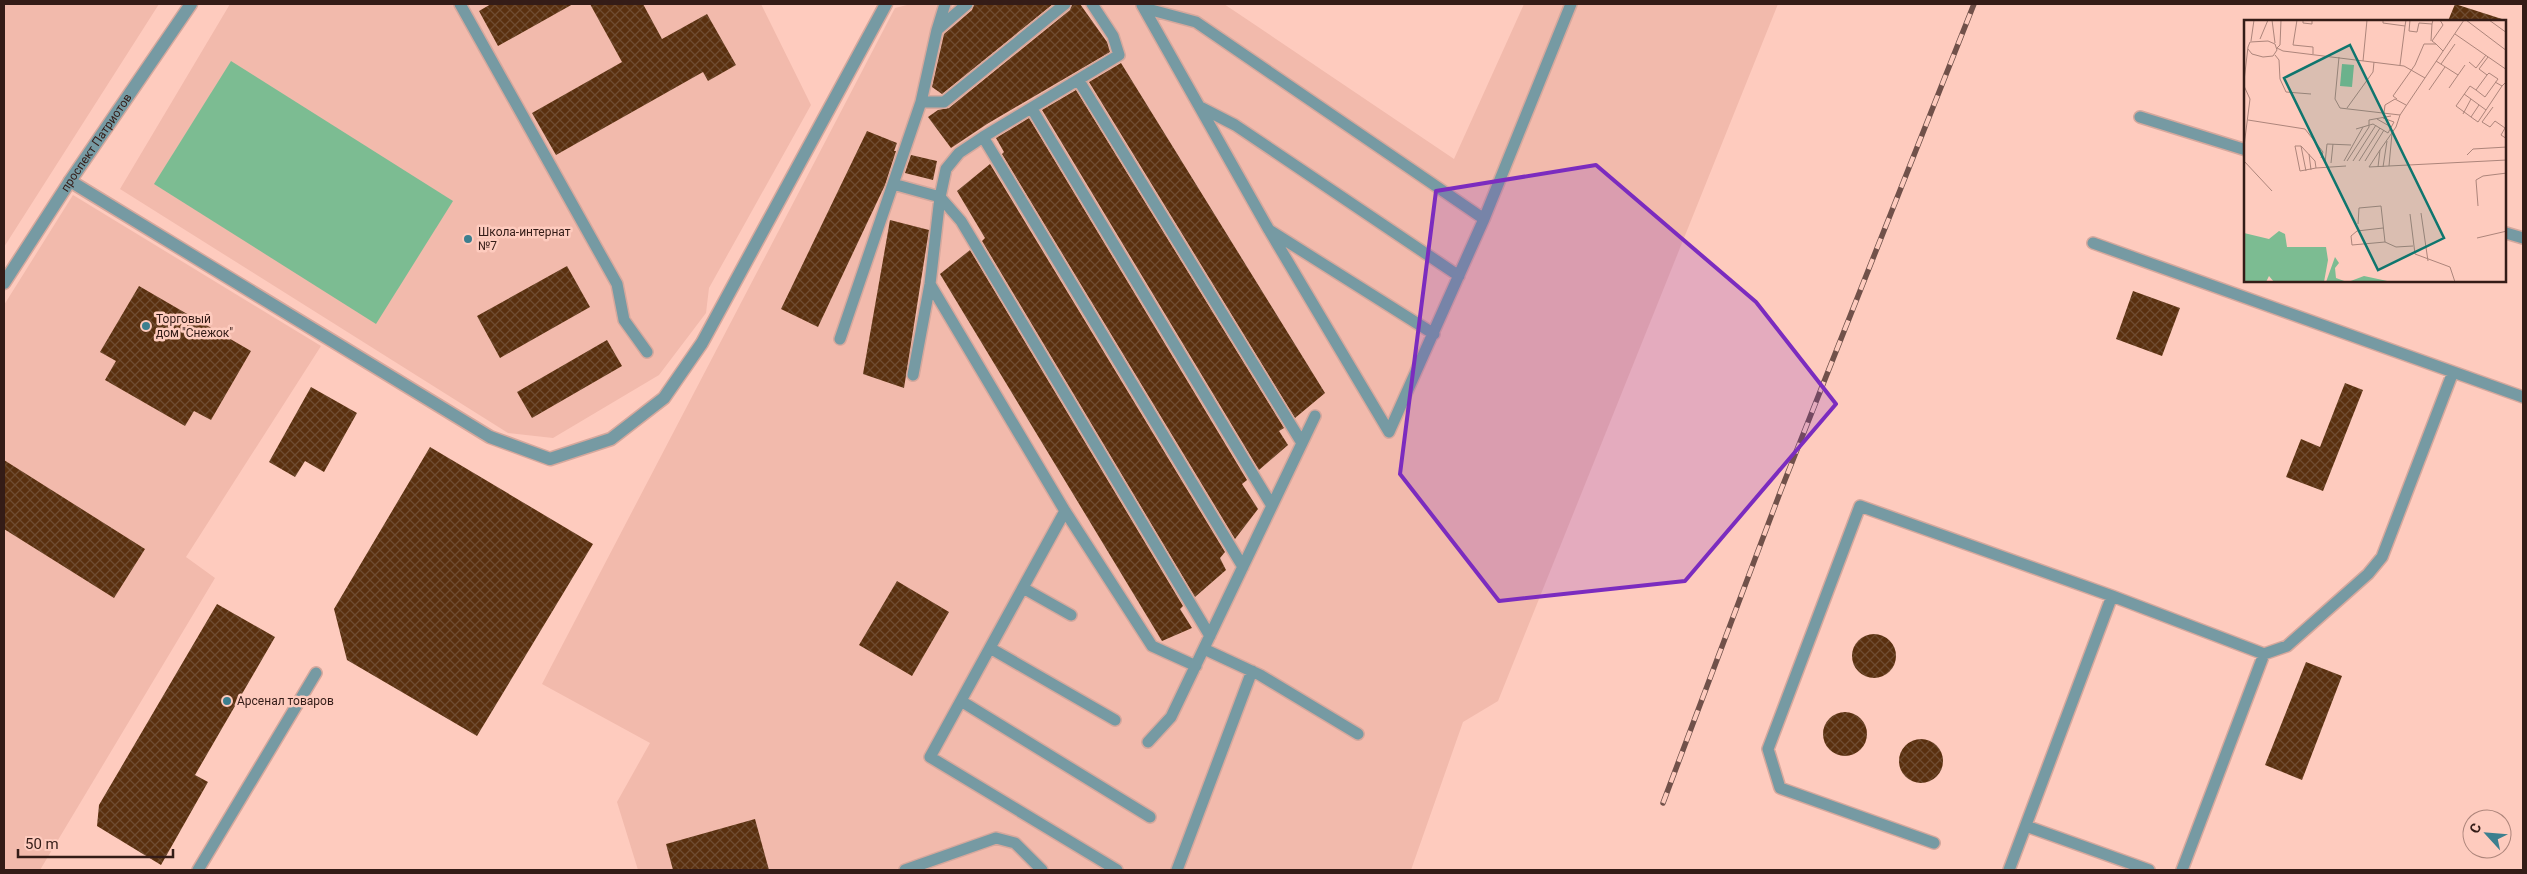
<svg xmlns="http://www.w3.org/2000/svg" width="2527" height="874" font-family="Roboto,sans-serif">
	<defs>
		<pattern id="building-cross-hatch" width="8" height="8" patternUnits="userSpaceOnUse" patternTransform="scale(1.25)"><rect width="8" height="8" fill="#5a300f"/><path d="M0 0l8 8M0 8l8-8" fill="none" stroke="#6f4c31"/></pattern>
	</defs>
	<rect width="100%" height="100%" fill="#fecbbe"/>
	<!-- built -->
	<path fill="#f2baac" d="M4,4H159L4,247Z
		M230,4H761L811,105L709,288L706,313L659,375L553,438L508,433L120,189Z
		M911,4H1224L1454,159L1524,4H1778L1498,701L1463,722L1411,870H638L617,802L650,743L542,684L895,8Z
		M73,195L321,346L186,557L215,578L40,870H4V305Z"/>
	<!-- grass -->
	<path fill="#7cbc92" d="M231,61L453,201L376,324L154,184Z"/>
	<!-- building -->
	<path fill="url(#building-cross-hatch)" d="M491,4H573L498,46L479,11Z
		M590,4H643L662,39L707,14L736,65L708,81L703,72L556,155L532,113L622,62Z
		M974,4H1053L942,94L932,87L944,34L972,10Z
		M1072,4H1080L1107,42L1110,52L987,124L951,148L928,117L938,110L949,108L1070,10Z
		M2455,4L2502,19L2501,21H2448Z
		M1121,63L1325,393L1295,418L1089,82Z
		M1076,90L1284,428L1279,431L1288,445L1259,470L1042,110Z
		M1029,118L1247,480L1242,484L1258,509L1235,539L1002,154L1004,152L996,138Z
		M867,131L897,143L894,151H896L885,185L818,327L781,309Z
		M911,155L937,161L933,180L905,173Z
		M990,164L1225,552L1220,558L1226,570L1195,597L982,241L985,238L957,191Z
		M890,220L929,230L904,388L863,374Z
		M970,250L1183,606L1180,609L1192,628L1162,641L940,274Z
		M567,266L590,307L500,358L477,316Z
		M139,286L251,351L211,420L194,411L185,426L105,380L116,361L100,352Z
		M2133,291L2180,308L2162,356L2116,339Z
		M607,340L622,366L532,418L517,392Z
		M2345,383L2363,390L2323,491L2286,477L2301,439L2320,447Z
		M311,387L357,413L324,472L305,461L295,477L269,462Z
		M430,447L593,544L477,736L347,660L334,609Z
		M4,460L145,549L114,598L4,529Z
		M897,581L949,612L912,676L859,645Z
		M217,604L275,637L195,775L208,782L161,865L97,826L99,805Z
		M1852 656a22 22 0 1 1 44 0a22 22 0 1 1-44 0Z
		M2306,662L2342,676L2302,780L2265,765Z
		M1823 734a22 22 0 1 1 44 0a22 22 0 1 1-44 0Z
		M1899 761a22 22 0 1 1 44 0a22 22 0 1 1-44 0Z
		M755,819L769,870H673L666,844Z"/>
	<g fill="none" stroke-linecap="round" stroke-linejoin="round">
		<defs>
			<path id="lane" d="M460,4L617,284L624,320L647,352
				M945,4L937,30L921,102L893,184L940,197L961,221L1210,636
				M1142,5L1269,230
				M1144,8L1196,22L1484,219
				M938,29L967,4
				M1079,81L1302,443
				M921,102H944L1065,4
				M1200,107L1235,125L1459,276
				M1032,109L1272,506
				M2140,117L2246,150
				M983,137L1243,567
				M2506,233L2523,238
				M2093,243L2523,397
				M930,284L1065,511L1152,646L1196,666
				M840,339L893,184
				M913,375L930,284L940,197L946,169L959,153L983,137L1119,55L1113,36L1092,4
				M1389,432L1484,219L1571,4
				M1389,432L1269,230L1434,334
				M1065,511L930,757L1117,870
				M1023,588L1071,615
				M990,648L1115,720
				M1204,649L1260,675L1358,734
				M961,701L1150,817
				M1148,742L1171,717L1315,416
				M2026,826L2149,870
				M1934,843L1780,788L1768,749L1860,506L2112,596L2264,654L2287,646L2368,574L2382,557L2453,372
				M198,870L316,673
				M905,870L996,838L1015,843L1042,870
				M1177,870L1252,671
				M2009,870L2112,596
				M2182,870L2264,654"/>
			<g id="street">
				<path d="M70,181L490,437L550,459L611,439L664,398L702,343L886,4"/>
				<path id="s1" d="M4,283L70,181L191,4"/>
			</g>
		</defs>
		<!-- lane casing -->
		<use href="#lane" stroke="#d6a89d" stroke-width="14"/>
		<!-- street casing -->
		<use href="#street" stroke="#d6a89d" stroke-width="15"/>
		<!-- lane -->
		<use href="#lane" stroke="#769aa3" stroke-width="11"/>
		<!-- street -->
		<use href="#street" stroke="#769aa3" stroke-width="12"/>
		<defs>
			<path id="rail" d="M1663,803L1781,490L1974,4"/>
		</defs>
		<!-- rail casing -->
		<use href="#rail" stroke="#71514a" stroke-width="5.5"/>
		<!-- rail -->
		<use href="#rail" stroke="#fecbbe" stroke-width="4" stroke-dasharray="11" stroke-linecap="butt"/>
	</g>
	<!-- marked area -->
	<path fill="#7b2cbf" fill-opacity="0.2" stroke="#7b2cbf" stroke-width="4" stroke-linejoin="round" d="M1596,165L1756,302L1836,404L1685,581L1499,601L1400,474L1436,191Z"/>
	<!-- markers -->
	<g fill="#3c7f8f" stroke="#fecbbe" stroke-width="2">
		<circle cx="468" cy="239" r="5"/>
		<circle cx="146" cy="326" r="5"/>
		<circle cx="227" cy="701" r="5"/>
	</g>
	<g text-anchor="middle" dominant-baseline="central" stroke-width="5" stroke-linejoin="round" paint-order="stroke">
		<!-- street labels -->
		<g font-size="12" fill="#341c17" stroke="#fecbbe">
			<text stroke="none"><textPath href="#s1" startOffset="168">проспект Патриотов</textPath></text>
		</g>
		<!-- poi labels -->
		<g font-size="12" fill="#341c17" stroke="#fecbbe" text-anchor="start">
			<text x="478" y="232">Школа-интернат<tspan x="478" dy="14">№7</tspan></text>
			<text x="156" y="319">Торговый<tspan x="156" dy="14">дом "Снежок"</tspan></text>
			<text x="237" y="701">Арсенал товаров</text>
		</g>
	</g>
	<!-- overview -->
	<g transform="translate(2244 20)">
		<rect width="262" height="262" fill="#fecbbe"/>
		<path d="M98,44L110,45L108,67L96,66Z" fill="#7cbc92"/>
		<path d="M35,211L41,214L43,227H82L84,240L80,262H30L25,256L22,262H0V213L25,219ZM91,237L95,243L91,248L92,258L103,262H82ZM120,256L148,262H104Z" fill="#7cbc92"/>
		<path fill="none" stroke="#ad857b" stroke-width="1" d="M28,0L31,23M37,0L36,25L33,28L39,31L160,46L181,58M53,0L49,25L69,27V34M59,0V3L68,4V0M139,0V3L161,6L162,0M166,0L165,11L173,12L175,3L188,4L189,0M222,0L263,31M245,0L263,13M211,14L263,50M16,19L24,0M7,21L10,0M187,21L188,4M192,24L188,21L199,5L196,0M31,35L35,40L36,59L42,72L67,74M95,37L91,79L96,88L156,95M119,41L123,0M192,41L214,55M225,42L232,48L242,35M197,44L211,24M156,45L161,6M0,61L4,27L6,22L24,21L31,24L33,30L29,36L19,37L8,34L4,29M251,62L258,66L263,61M0,66L6,79L0,126M205,68L221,45M185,70L201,47M232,70L241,77L254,59L245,53L243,55M153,79L149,76L171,45L180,24H192L199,31M227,79L242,90L234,102L227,97M235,85L227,97L212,86L226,66L232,70L243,55L235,49L244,37M249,87L238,102L246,107L251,101L261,108L257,115L263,119M103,88L129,52L130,42M242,90L258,66M140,93L141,85L151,79L162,85M219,94L227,79L220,74M133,99L147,107M4,100L61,109L79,132L77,138M112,109L129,104L144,113L150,102L139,98M57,126L62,151M136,130L152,107L156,95L220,0M65,134L67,150M223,135L229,129L263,127M0,141L28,171M100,141L119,107M103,141L125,107V100L147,96M109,141L132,105M115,141L136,108M121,141L140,110M81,143L83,124L107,125M87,143L89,124M145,146L148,113M125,147L263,140M125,147L136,130L134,147M139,147L143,121M72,148L56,151L51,126H57L71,141L72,148L102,146M234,186L232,160L239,156L263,153M177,193L184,241M166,194L171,234L206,247L211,262M114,204L115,188L137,186L141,222L152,227L169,226M139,208L113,211L107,216L108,225L141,222M233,218L263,211"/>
		<path fill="#0f766e" fill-opacity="0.15" stroke="#0f766e" stroke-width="2.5" d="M106,25L200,218L134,250L40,58Z"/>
		<rect width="262" height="262" fill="none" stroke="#341c17" stroke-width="2.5"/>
	</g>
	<!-- border -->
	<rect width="2527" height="874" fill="none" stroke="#341c17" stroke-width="10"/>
	<!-- north arrow -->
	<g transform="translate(2487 834) rotate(296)"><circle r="24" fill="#fecbbe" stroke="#ad857b"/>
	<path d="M0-4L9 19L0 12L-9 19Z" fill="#3c7f8f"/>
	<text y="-8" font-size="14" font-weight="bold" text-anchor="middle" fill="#341c17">С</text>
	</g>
	<!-- scale -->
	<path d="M18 849v8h155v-8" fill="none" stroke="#341c17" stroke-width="2.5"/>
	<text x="25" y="849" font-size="15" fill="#341c17" stroke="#fecbbe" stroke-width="4" paint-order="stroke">50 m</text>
</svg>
